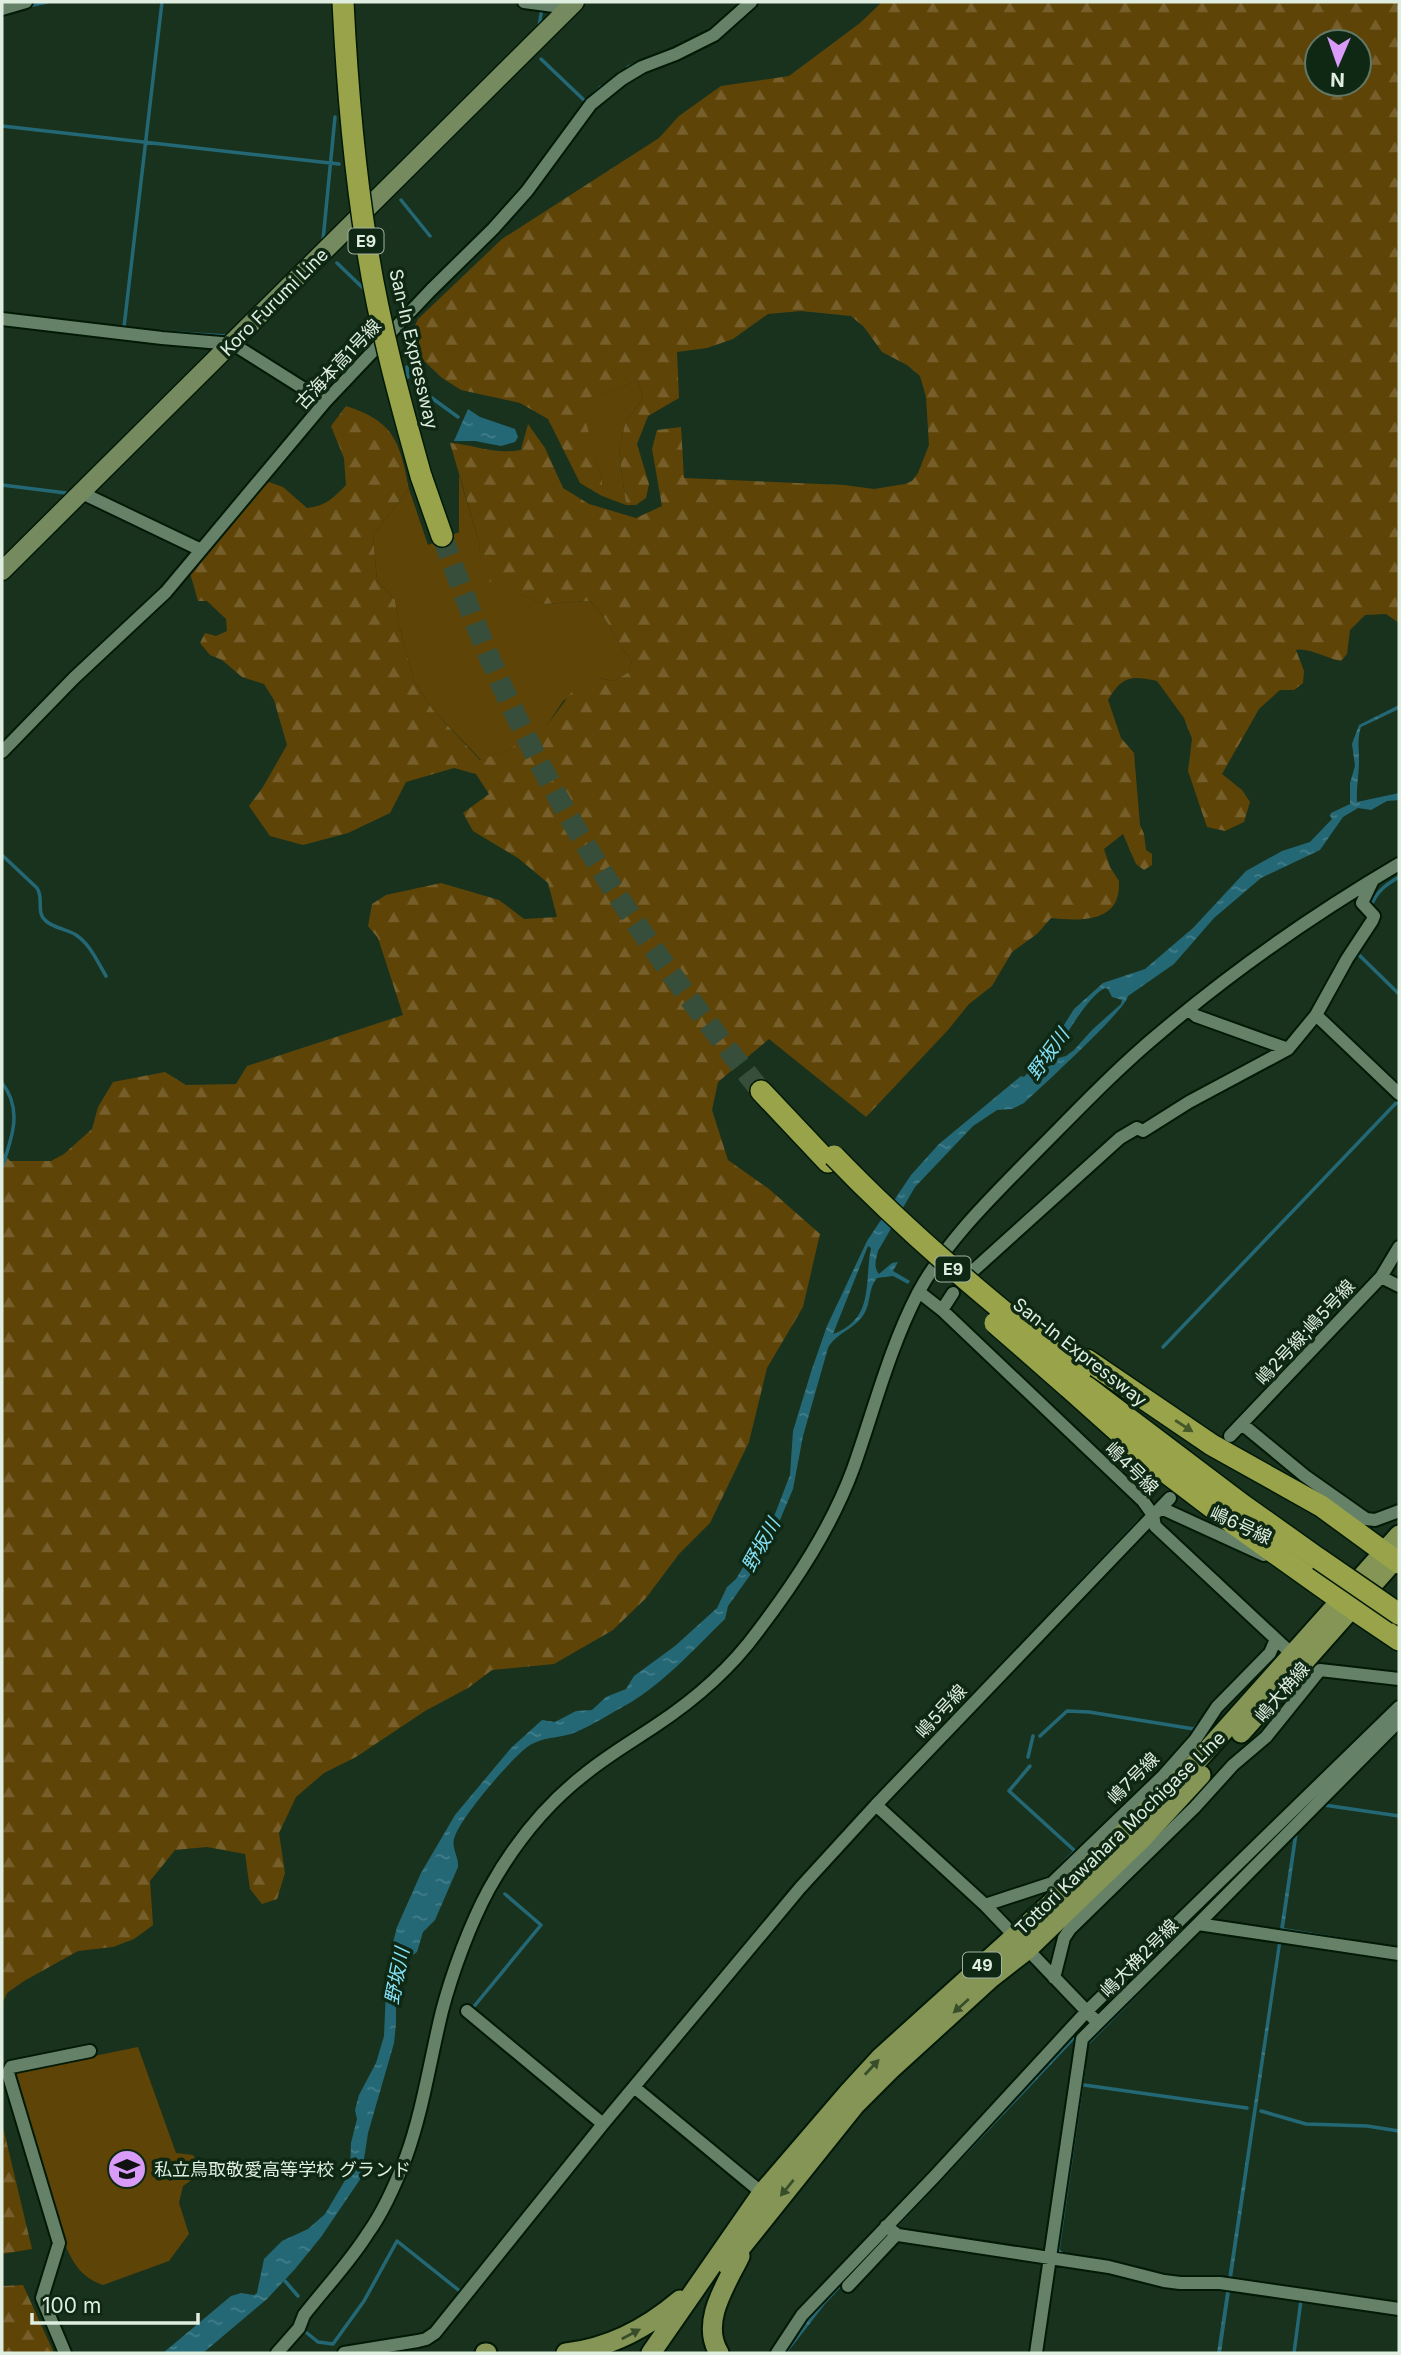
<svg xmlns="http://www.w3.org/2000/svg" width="1401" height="2355" font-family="Inter,'Noto Sans JP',sans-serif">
	<defs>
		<pattern id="forest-firs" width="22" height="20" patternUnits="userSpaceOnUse" patternTransform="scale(1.75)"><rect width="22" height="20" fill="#5f4407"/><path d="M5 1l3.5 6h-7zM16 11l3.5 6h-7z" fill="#765f2b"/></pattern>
		<pattern id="water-ripples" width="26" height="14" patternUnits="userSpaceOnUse" patternTransform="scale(1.75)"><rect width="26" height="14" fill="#246876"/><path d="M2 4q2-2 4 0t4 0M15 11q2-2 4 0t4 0" fill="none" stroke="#437e89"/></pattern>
	</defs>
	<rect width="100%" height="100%" fill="#19321d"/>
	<!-- green -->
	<path fill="#5f4407" d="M638,381L643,398L625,424L619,451L626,505L602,496V480L579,401Z
		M459,475L479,542L483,578L543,604L590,601C609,619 615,641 632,661L629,672L614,681L598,678L563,701L548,724L531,737L508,750L481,760L433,710L414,681L399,625L395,600L377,580L373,535L409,489L428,545L459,532Z
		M138,2047L176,2153L193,2155L203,2172L183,2186L179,2203L189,2234L169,2261L103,2285C83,2278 74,2265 66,2247L16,2072Z"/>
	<!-- forest -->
	<path fill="url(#forest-firs)" fill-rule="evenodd" d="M882,2H1399V623L1386,614L1365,615L1350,630L1347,654L1341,661C1328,659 1308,647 1296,650L1304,671L1303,683L1294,690H1280L1259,709L1222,774L1242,790L1250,802L1244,822L1225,831L1207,827L1188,771L1192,739L1184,718L1157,681C1131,675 1122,676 1108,700L1121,738L1134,753L1140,825L1144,834L1146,850L1152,854V865L1144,870L1136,864L1123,834L1104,849L1110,867L1119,881C1119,886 1119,893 1117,898C1109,924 1071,920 1051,918L1037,934L1012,952L992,986L969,1004L948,1030L866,1117L769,1039L718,1082L712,1110L728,1160L769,1189L820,1234L803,1307L767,1368L749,1442L710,1523L679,1554L646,1598L613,1630L554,1664L492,1670L468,1688L425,1711L356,1757L324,1773L296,1797L279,1833L285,1873L277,1899L262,1904L250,1889L245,1854L207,1847L175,1850L150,1881L153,1925L134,1939L113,1947L78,1951L24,1981L7,1993L2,2004V1151L10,1161H51L64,1154L92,1129L98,1107L113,1082L165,1072L186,1085L236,1084L247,1066L403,1015L378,938L368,926L372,904L386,895L441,883L499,900L524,919L557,917L548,883L518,858L473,831L463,813L489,794L476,774L454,768L406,782L390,813L348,833L303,845L270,836L249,806L263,787L287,745L274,700L264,684L242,677L222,660L210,655L200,643L205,633L216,636L227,631L226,619L207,601H198L190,573L249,504L258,490L269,482L283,487L307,508C326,506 333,498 346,485L344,458L331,426L346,406C394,421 400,442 409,489L373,535L377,580L395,600L399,625L414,681L433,710L480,760L508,750L548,724L582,678H598L614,681L629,672L632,661C615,641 609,619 590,601L543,604L482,578L479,542L450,443C476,445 494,455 521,450L528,424L545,448L563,488L589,504L636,518L662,506L652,449L657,430L681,427L684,478L844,485L874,489L905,484L912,481L918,473L929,445L926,397L920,376L907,365L882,352L864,327L851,316L801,311L768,314L733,339L707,348L677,352L679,398L648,416L637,444L649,484L646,498L636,505H626L619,451L625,424L643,398L638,381L580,401L602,480V496L580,483L548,419L520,403L461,390L442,378L422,359L411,335L418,319L502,239L659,138L679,116L721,86L789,76L860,23ZM1317,42H1359V84H1317Z
		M2,2123L32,2249L2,2254Z
		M23,2285L54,2353H2V2286Z"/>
	<!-- water -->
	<path fill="url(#water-ripples)" fill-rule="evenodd" d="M468,409L480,417L515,429L518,437L515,442L501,446L475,441H454Z
		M1399,705V709L1361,727C1357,739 1359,748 1359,761C1359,775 1356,789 1357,802L1399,793V800L1387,801L1371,810L1358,808L1343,817L1320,850L1261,878L1214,918L1174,964L1128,996C1125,1011 1041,1087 1024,1103L1012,1109L997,1110L973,1126L915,1187L878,1251C876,1260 873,1267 879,1274L892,1263L898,1262L893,1271L910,1281L908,1284L893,1276L877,1278C868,1288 871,1303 864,1314C855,1329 836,1333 828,1348L803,1436L793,1489L766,1553L728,1606L725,1619C695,1648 665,1682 628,1704C613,1712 586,1729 571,1734C557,1738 544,1737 530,1745C513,1756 462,1816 455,1836C450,1847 459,1856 458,1867L435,1920L423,1932L417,1952L406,1960L396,1979V2024L394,2043L368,2133L361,2178L321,2237L295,2269L267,2299L203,2353H163L231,2296L241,2293L254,2295L257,2293L264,2259L282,2241L308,2229L325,2214L350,2172L351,2143L357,2119L355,2110L359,2095L376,2063L384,2036L387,1966L397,1927L421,1873L455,1815L511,1748L542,1720L555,1722L576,1711L592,1710L606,1697L626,1689L634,1676L675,1646L717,1608L727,1587L736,1579L775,1514L790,1475L793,1431L811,1372L827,1326L867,1241L911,1175L939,1144L1021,1076L1024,1077L1049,1049L1074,1009L1103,983L1145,969L1193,928L1246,871L1282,851L1310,842L1332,819L1330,816L1331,813L1350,804V783L1355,766L1352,744L1359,725ZM1105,988L1108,989L1112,997L1122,1000L1121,1004L1092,1030L1074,1050L1066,1056L1055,1059C1060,1042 1088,996 1105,988ZM868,1246L871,1248C864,1282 875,1319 833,1334Z
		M1399,1716L1090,2023L825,2304L787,2353H783L822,2301L1093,2012Z
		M1298,1832L1284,1928L1399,1947V1949L1283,1931L1221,2353H1217L1288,1875L1294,1834Z"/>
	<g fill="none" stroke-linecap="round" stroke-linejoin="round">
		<!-- stream -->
		<path stroke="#246876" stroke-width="3.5" d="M28,6L47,2
			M539,26L542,8
			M541,59L586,102L587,101
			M628,67L633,65
			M608,83L620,73
			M593,95L601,87
			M2,126L339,164
			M401,200L430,236
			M323,240L335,117
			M337,263L365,290
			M124,327L162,2
			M162,332L226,336
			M407,367L408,377
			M414,385L458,417
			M2,485L66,493
			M2,855L37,888C44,898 36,912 45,920C52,928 67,929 76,935C90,944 97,961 106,976
			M1371,907C1375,892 1387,884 1399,877
			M1356,952L1399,994
			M2,1083C23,1109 12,1138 2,1167
			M1163,1347L1398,1101L1399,1103
			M1058,1606L1139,1521
			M1040,1736L1067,1711L1089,1712L1194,1729L1201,1721
			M1028,1757L1033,1736
			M1030,1766L1009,1791L1075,1851L1059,1868
			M1324,1805L1399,1816
			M471,2010L541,1925L505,1894
			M1087,2047V2044L1165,1965
			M1084,2085L1247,2108
			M1261,2111L1306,2124L1367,2126L1399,2131
			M1064,2256L1058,2250L1084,2069
			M285,2281L298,2296
			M307,2333L318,2342L333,2344L364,2301L397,2241L461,2292L463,2290
			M1294,2353L1301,2300"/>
		<!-- highway-tunnel -->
		<path stroke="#374e3a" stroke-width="21" stroke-dasharray="21 10" stroke-linecap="butt" d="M442,536C465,598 488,659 517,718C581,853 668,975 761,1091"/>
		<defs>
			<path id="street" d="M524,2L569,8
				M2,9L26,2
				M2,319L162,338L233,344L325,402
				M82,493L201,550
				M2,752L74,678L166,592L325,402L431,290L493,229L527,191L591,104L622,79L642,67L676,54L714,35L751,2
				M1189,1010L1196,1016L1288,1049
				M1316,1015L1399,1094
				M975,1269L1120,1138L1137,1128L1143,1131L1189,1102L1288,1049L1316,1015L1347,959L1372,921L1374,916L1362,903L1373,880
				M1381,1277L1399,1286
				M919,1292L942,1310L1143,1501L1153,1515L1155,1526L1293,1655
				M942,1310L953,1293
				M1242,1424L1305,1476L1366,1519L1375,1520L1399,1511
				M1230,1436L1381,1277L1399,1247
				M1170,1498L876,1805L985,1905L1098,2023L1198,1924L1399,1954
				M1161,1508L1264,1555
				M985,1905L1052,1883L1163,1776L1195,1740L1217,1707L1270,1653L1276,1639
				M1198,1924L1399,1721
				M1054,1978L1064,1938L1070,1929L1195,1807L1233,1765L1266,1737L1320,1670L1399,1679
				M467,2011L603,2124
				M634,2087L762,2193
				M886,2226L898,2235L1109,2267L1164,2281L1180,2283H1220L1399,2309
				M848,2286L896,2235
				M65,2353L42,2298L59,2243L8,2073L11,2067L90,2051
				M277,2353L299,2328L304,2315C325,2288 350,2262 368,2233C384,2211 396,2183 406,2157C423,2110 430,2060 442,2011C452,1973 470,1924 489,1889C514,1844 545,1805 585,1774C607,1756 631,1742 655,1726C693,1701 731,1668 758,1631C796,1581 831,1528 853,1469C874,1410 889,1349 918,1293C946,1241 991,1198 1032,1156C1074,1114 1115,1070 1161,1032C1235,969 1316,913 1399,864
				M344,2353L418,2341L426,2339L435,2333L603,2124L800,1888L876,1805
				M777,2353L802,2315L935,2176L1087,2011L1399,1707
				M1036,2353L1082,2039L1098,2023"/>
			<path id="secondary" d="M2,571L575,2"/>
			<path id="primary" d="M1241,1733L1399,1555
				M727,2265L855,2105L890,2070L991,1978L1027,1950L1140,1841L1201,1775
				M485,2353H487
				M566,2353C610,2348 647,2328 680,2300
				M651,2353L762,2193L848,2093L881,2057L1049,1905L1190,1769L1399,1535
				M719,2353C700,2322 726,2285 740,2256"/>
			<path id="highway" d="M421,476L442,536
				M761,1091L828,1162
				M1087,1360L1212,1445L1321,1506L1399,1563
				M1067,1386L1152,1462L1231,1522L1353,1609L1399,1640
				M1087,1387L1243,1505L1319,1559"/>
		</defs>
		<!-- street casing -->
		<use href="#street" stroke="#021906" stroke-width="16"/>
		<!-- secondary casing -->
		<use href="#secondary" stroke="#021906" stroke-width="21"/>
		<!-- primary casing -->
		<use href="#primary" stroke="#021906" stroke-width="23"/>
		<!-- highway casing -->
		<use href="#highway" stroke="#021906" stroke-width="24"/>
		<!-- street -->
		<use href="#street" stroke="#658168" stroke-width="12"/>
		<!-- secondary -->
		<use href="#secondary" stroke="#758b5f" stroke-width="18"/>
		<!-- primary -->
		<use href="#primary" stroke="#849556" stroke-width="19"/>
		<!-- highway -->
		<use href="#highway" stroke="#99a34a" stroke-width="21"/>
		<defs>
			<path id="highway-bridge" d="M343,2C347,83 354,166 367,247C379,324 400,401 421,476
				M834,1156C910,1235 994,1305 1080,1373
				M995,1323L1067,1386
				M1319,1559L1399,1614"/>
		</defs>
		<!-- highway-bridge casing -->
		<use href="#highway-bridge" stroke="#021906" stroke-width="24" stroke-linecap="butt"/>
		<!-- highway-bridge -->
		<use href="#highway-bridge" stroke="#99a34a" stroke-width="21"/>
	</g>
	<!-- one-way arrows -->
	<defs><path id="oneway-solid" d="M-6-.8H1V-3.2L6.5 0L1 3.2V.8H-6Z" transform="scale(1.75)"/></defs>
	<use fill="#465929" href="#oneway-solid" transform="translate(1184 1426) rotate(33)"/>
	<g fill="#384e2a">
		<use href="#oneway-solid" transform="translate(961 2006) rotate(138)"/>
		<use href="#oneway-solid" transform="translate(872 2067) rotate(-47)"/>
		<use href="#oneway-solid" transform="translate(787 2188) rotate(129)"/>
		<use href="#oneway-solid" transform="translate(631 2334) rotate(-28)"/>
	</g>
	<!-- icons -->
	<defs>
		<symbol id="school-disc" viewBox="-11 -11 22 22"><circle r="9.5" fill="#d89bf8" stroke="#0f2813"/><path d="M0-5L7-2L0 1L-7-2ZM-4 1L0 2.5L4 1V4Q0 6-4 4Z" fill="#111"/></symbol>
	</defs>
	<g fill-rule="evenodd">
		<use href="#school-disc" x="105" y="2147" width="44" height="44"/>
	</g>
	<g text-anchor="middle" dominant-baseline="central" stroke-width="7" stroke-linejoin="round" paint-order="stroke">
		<!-- shield labels -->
		<g fill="#0f2813" stroke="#a1b3a2" stroke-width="2">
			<rect x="348.5" y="228.5" width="35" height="25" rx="5"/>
			<rect x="935.5" y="1256.5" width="35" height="25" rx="5"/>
			<rect x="963" y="1952.5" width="38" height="25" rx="5"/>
		</g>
		<g font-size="16" font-weight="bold" fill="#dfeee0">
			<text x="366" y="241">E9</text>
			<text x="953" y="1269">E9</text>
			<text x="982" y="1965">49</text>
		</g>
		<!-- street labels -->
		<g font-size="18" fill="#dfeee0" stroke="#0f2813">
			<text transform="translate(274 302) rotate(-45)">Koro Furumi Line</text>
			<text transform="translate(414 349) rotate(77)">San-In Expressway</text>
			<text transform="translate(338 364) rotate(-47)">古海本高1号線</text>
			<text transform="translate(1305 1332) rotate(-47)">嶋2号線;嶋5号線</text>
			<text transform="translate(1080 1352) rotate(38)">San-In Expressway</text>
			<text transform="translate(1132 1468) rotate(45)">嶋4号線</text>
			<text transform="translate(1241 1525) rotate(25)">嶋6号線</text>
			<text transform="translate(1282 1692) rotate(-49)">嶋大桷線</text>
			<text transform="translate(941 1711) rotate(-47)">嶋5号線</text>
			<text transform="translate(1133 1778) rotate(-45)">嶋7号線</text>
			<text transform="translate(1120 1833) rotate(-44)">Tottori Kawahara Mochigase Line</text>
			<text transform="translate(1139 1958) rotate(-45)">嶋大桷2号線</text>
		</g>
		<!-- poi labels -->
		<g font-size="18" fill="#dfeee0" stroke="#0f2813" text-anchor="start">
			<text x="154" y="2169">私立鳥取敬愛高等学校 グランド</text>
		</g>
		<!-- water labels -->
		<g font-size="19" font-style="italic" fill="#84e2f8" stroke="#0f2813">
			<text transform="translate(1048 1054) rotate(-54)">野坂川</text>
			<text transform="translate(761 1545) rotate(-61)">野坂川</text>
			<text transform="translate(397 1976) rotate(-79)">野坂川</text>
		</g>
	</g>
	<!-- border -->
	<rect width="1401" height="2355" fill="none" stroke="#dfeee0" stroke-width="7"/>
	<!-- north arrow -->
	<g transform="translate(1338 63) rotate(182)"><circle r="33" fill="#0f2813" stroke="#627765" stroke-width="2"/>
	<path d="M0-5L12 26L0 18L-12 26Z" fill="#d89bf8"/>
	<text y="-10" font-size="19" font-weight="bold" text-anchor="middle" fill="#dfeee0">N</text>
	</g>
	<!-- scale -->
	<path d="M32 2313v10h166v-10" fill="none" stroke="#dfeee0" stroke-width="3.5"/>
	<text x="42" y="2313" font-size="21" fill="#dfeee0" stroke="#0f2813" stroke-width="5" paint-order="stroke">100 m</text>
</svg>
